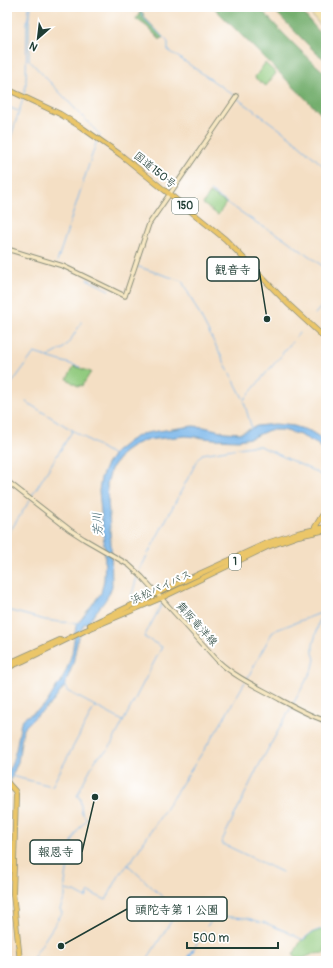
<svg xmlns="http://www.w3.org/2000/svg" width="333" height="968" font-family="Pangolin,'Klee One',sans-serif">
	<rect width="100%" height="100%" fill="#fff"/>
	<filter id="ink" filterUnits="userSpaceOnUse"><feTurbulence type="fractalNoise" baseFrequency=".025" numOctaves="2"/><feDisplacementMap in="SourceGraphic" scale="8" xChannelSelector="R" yChannelSelector="G"/><feConvolveMatrix kernelMatrix="1 2 1 2 8 2 1 2 1" color-interpolation-filters="sRGB"/></filter>
	<filter id="wash" filterUnits="userSpaceOnUse"><feTurbulence type="fractalNoise" baseFrequency=".012" numOctaves="4" result="noise"/><feDisplacementMap in="SourceGraphic" scale="16" xChannelSelector="R" yChannelSelector="G"/><feGaussianBlur stdDeviation="0.9" result="paint"/><feColorMatrix in="noise" values="0 0 0 0 0 0 0 0 0 0 0 0 0 0 0 0 0 1.4 0 .05"/><feComposite in="paint" operator="in"/></filter>
	<g filter="url(#wash)">
		<rect width="100%" height="100%" fill="#f4dfc4"/>
		<!-- green -->
		<path fill="#92cb7f" stroke="#58845a" d="M265,63L276,73L266,86L255,78V77Z
			M210,193L226,203L218,215L203,204Z
			M74,366L91,372L82,386L80,385L79,387L67,379Z
			M326,928L325,953L313,954L299,960L293,955L302,939L304,940L311,933Z"/>
		<!-- forest -->
		<path fill="#75af6e" stroke="#4a7651" d="M213,7H259C280,31 302,53 326,74V119Z
			M271,7H298L326,40V60L316,53Z
			M140,12H142L143,13L144,17L163,37L160,40L146,26L136,19Z"/>
		<!-- sand -->
		<path fill="#eeda9e" stroke="#868c69" d="M305,7H326V32Z"/>
		<!-- water -->
		<path fill="#76b4e9" stroke="#4a788e" d="M275,424L294,426L310,431L326,441V452L317,444L300,435L283,430H269L251,438L238,440L213,439L186,436L146,440L136,444L123,453L111,469L107,484L111,544L112,586L109,594L104,602L87,623L84,624L78,637L73,664L64,687L53,702L44,710L35,717L23,729L18,762L11,778L9,790L7,811V778L16,750L21,722L24,718L38,710L46,704L51,696L57,686L61,682L68,666L72,653L76,626L101,593L104,580L105,555L99,491L101,478L106,466L115,452L129,441L141,434L158,431L193,426L204,427L225,432L241,433L257,426Z"/>
		<g fill="none" stroke-linecap="round" stroke-linejoin="round">
			<!-- stream -->
			<path stroke="#76b4e9" stroke-width="1" d="M31,7L29,22V60L100,135L99,137
				M135,7L142,13V16L168,42V50L235,96
				M24,94L26,83L27,23L29,7
				M237,98L289,136L326,168
				M8,107L18,111
				M7,149L23,99
				M210,191L233,207
				M235,208L260,225
				M262,226L284,238L303,252
				M305,253L316,261L326,269
				M57,262L97,140
				M136,266L182,281L243,398
				M87,279L109,290
				M315,314L326,301
				M81,324V322
				M296,337L299,333
				M282,354L292,342
				M48,357L64,348L70,341L80,325
				M268,371L281,356
				M7,390L34,353L80,367
				M244,400L267,372
				M26,402L113,455
				M244,402L252,429
				M198,459L202,454L251,446H260L314,471L326,478
				M31,497L73,430
				M7,536L30,500
				M139,571L197,461
				M129,604L138,574
				M7,610L45,620L60,622L78,623
				M89,621L112,612
				M247,679L262,651L272,633L276,630L326,611
				M64,684L67,691L123,721
				M11,776L52,786L95,706
				M128,865L169,903L172,920L146,961
				M282,872L221,843L257,769L313,668L315,659L313,653V645L320,618L324,612
				M65,890L75,892L86,898L89,892L106,900L120,874L132,860L219,727L245,682
				M263,922L285,931L303,940C309,933 317,930 326,928
				M207,926L211,921L216,916L247,918L261,922
				M193,950L204,931
				M31,961L62,913L60,909L65,897V883L72,842L78,830L87,819L82,813L80,798L77,796C83,783 89,770 97,758C101,754 106,752 110,747L162,647L144,637L163,602"/>
			<!-- river -->
			<path stroke="#76b4e9" stroke-width="2.5" d="M186,961L193,950"/>
		</g>
	</g>
	<g filter="url(#ink)">
		<g fill="none" stroke-linecap="round" stroke-linejoin="round">
			<defs>
				<path id="secondary" d="M7,249L63,266L125,296L149,224L237,96
					M7,481L70,530L84,539L129,565L142,577L218,661C236,678 260,688 281,700C296,708 310,716 326,721"/>
				<path id="trunk" d="M7,89L60,114L81,127L121,155L225,239L287,303L326,339
					M314,529L326,509
					M90,625L149,597L267,543L298,533L326,527
					M7,664L60,640
					M7,668L23,661L86,630L161,598L267,547L298,536L326,530
					M7,782L15,791L16,794L13,893L20,961"/>
			</defs>
			<!-- secondary casing -->
			<use href="#secondary" stroke="#8a8e7c" stroke-width="5.5"/>
			<!-- trunk casing -->
			<use href="#trunk" stroke="#8a8e7c" stroke-width="6"/>
			<!-- secondary -->
			<use href="#secondary" stroke="#f7e8c3" stroke-width="3.5"/>
			<!-- trunk -->
			<use href="#trunk" stroke="#ebc669" stroke-width="4.5"/>
		</g>
	</g>
	<g text-anchor="middle" dominant-baseline="central" stroke-width="4" stroke-linejoin="round" paint-order="stroke">
		<!-- shield labels -->
		<g fill="#fff" stroke="#627771" stroke-width="1">
			<rect x="172" y="198" width="26" height="16" rx="3"/>
			<rect x="229" y="554" width="12" height="16" rx="3"/>
		</g>
		<g font-size="10" font-weight="bold" fill="#1f3d34">
			<text x="185" y="206">150</text>
			<text x="235" y="562">1</text>
		</g>
		<!-- street labels -->
		<g font-size="11" fill="#1f3d34" stroke="#fff">
			<text transform="translate(155 170) rotate(39)">国道150号</text>
			<text transform="translate(161 587) rotate(-25)">浜松バイパス</text>
			<text transform="translate(197 624) rotate(48)">舞阪竜洋線</text>
		</g>
		<!-- water labels -->
		<g font-size="12" font-style="italic" fill="#39616a" stroke="#fff">
			<text transform="translate(98 524) rotate(-94)">芳川</text>
		</g>
	</g>
	<!-- callouts -->
	<path fill="none" stroke="#1f3d34" stroke-width="1.5" d="M267 319L259 269M95 797L82 852M61 946L127 909"/>
	<g fill="#1f3d34" stroke="#fff" stroke-width="1.5">
		<circle cx="267" cy="319" r="4"/>
		<circle cx="95" cy="797" r="4"/>
		<circle cx="61" cy="946" r="4"/>
	</g>
	<g fill="#fff" stroke="#1f3d34" stroke-width="1.5">
		<rect x="207" y="257" width="52" height="24" rx="4"/>
		<rect x="30" y="840" width="52" height="24" rx="4"/>
		<rect x="127" y="897" width="100" height="24" rx="4"/>
	</g>
	<g font-size="12" text-anchor="middle" font-weight="bold" fill="#1f3d34">
		<text x="233" y="274">観音寺</text>
		<text x="56" y="856">報恩寺</text>
		<text x="177" y="914">頭陀寺第１公園</text>
	</g>
	<!-- margin -->
	<rect width="333" height="968" fill="none" stroke="#fff" stroke-width="24"/>
	<!-- north arrow -->
	<g transform="translate(38 38) rotate(208)" stroke="#ffffff" stroke-width="3" paint-order="stroke">
	<path d="M0-3L7 15L0 10L-7 15Z" fill="#1f3d34"/>
	<text y="-6" font-size="11" font-weight="bold" text-anchor="middle" fill="#1f3d34">N</text>
	</g>
	<!-- scale -->
	<path d="M187 942v6h91v-6" fill="none" stroke="#1f3d34" stroke-width="2"/>
	<text x="193" y="942" font-size="12" fill="#1f3d34" stroke="#ffffff" stroke-width="3" paint-order="stroke">500 m</text>
</svg>
